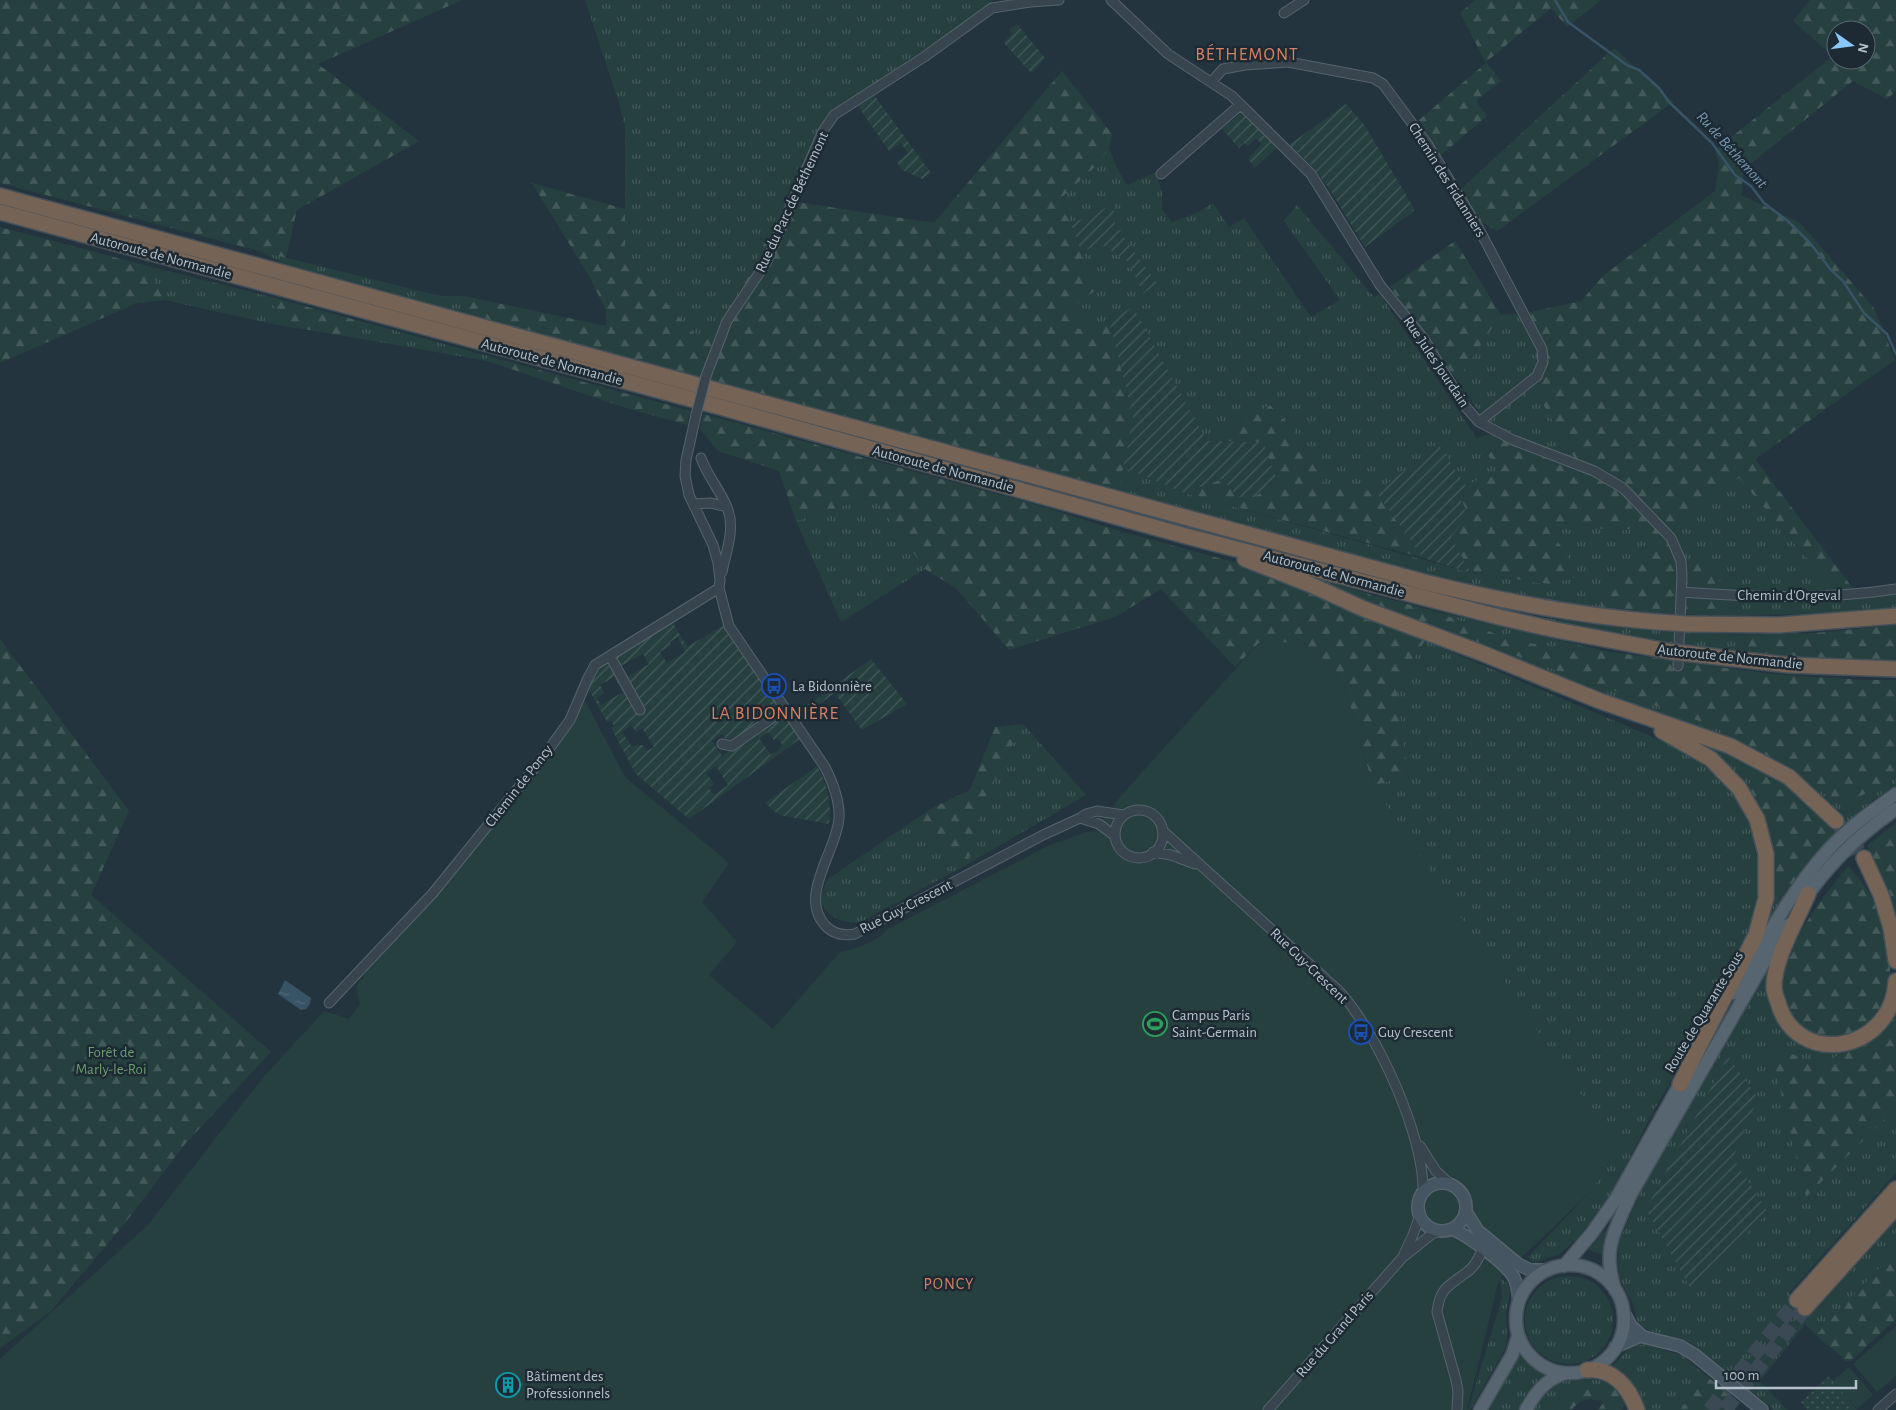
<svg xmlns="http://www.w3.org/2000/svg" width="1896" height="1410" font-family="'Alegreya Sans',sans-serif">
	<defs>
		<pattern id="grass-tufts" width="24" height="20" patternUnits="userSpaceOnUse" patternTransform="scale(1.25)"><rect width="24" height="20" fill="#26403f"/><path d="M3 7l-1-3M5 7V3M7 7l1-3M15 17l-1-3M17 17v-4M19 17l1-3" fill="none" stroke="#435a59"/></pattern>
		<pattern id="forest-firs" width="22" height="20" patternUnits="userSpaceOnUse" patternTransform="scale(1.25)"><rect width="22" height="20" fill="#26403f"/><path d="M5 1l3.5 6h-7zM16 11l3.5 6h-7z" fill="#435a59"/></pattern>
		<pattern id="park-dots" width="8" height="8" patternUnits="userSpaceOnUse" patternTransform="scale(1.25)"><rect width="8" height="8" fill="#26403f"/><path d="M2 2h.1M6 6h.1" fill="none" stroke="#435a59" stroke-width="1.8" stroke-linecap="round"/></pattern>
		<pattern id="garden-furrows" width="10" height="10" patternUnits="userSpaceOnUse" patternTransform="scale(1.25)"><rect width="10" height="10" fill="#26403f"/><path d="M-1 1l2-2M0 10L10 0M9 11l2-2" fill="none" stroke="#435a59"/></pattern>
		<pattern id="water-ripples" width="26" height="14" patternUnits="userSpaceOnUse" patternTransform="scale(1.25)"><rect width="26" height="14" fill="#375366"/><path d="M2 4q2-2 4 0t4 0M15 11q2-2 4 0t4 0" fill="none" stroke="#526a7b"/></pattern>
	</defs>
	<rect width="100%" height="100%" fill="#24343f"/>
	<!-- grass -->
	<path fill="url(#grass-tufts)" fill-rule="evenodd" d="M585,0H993L991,5L835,110L784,200L759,257L724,320L702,343L625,256V126L618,100Z
		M1109,149L1117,168L1127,185L1156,172L1162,193V209L1172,222L1199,212L1213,203L1229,227L1244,218L1311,317L1340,300L1284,221L1297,205L1374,297L1380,294L1498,470L1466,486L1439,445L1376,492L1324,483L1292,428L1270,405L1207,441L1133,308L1109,320L1078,329L1074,306L1096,290L1081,251L1103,245L1129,263L1143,294L1156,283L1115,225L1114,204L1071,224L1061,197L1096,166Z
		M259,251L440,296H464L461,312L285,264Z
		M144,265L275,298L273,324L165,300Z
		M1526,313L1550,362L1582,472L1490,434L1483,418L1457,380L1501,315Z
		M356,320L488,356L487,361L351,337Z
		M1123,467L1184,493L1471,573L1547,584L1581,576L1545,524L1582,523L1612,532L1647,526L1656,540L1599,592L1601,607L1558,602L1465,584L1118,490Z
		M1739,478L1836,592L1896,586V609L1827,613L1724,616L1721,583L1684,564L1673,527Z
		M873,496L925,569L841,622L796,521Z
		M1308,576L1369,594L1377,606L1727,731L1842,804L1877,788L1896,777V786L1876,798L1835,833L1829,827L1838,818L1818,798L1651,711L1369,606Z
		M1434,611L1605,651L1558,648L1512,640Z
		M1512,614L1618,627L1734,635L1740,654L1650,642Z
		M1425,641L1674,746L1706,764L1736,793L1754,835L1758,860L1760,898L1748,943L1653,1112L1610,1196L1589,1228L1559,1255L1546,1258L1534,1264L1528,1257L1591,1191L1620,1145L1573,1085L1373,786L1408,775L1396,686Z
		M1023,724L1086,795L966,865L859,923C836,921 831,919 819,900L828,879L910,823L966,864L985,800Z
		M1699,741L1761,770L1745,788L1700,745Z
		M1774,883L1788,892L1763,933L1772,901Z
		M1766,973L1769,993L1777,1020L1788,1033L1820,1050H1847L1829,1061L1813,1064L1786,1051L1770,1047L1806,1196L1896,1108V1173L1789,1293L1813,1313L1896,1220V1251L1816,1335L1805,1324L1760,1381L1787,1410H1774L1691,1343L1648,1330L1638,1324L1633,1304L1619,1278L1618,1244L1642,1189ZM1728,1056L1758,1098L1733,1158Z
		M1611,1223L1602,1255L1588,1249Z
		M1498,1276L1509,1285L1510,1293L1506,1312L1507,1340L1505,1349L1470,1410H1468L1502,1298L1501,1284Z
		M1525 1320a44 44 0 1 1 88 0a44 44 0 1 1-88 0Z
		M1645,1344L1683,1356L1706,1376L1680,1410H1643L1633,1386L1613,1366L1630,1347Z
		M1518,1354L1529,1365L1545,1375L1533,1386L1520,1410H1485Z
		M1591,1379L1606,1381L1617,1387L1594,1388L1578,1392L1556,1410H1532L1545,1388L1560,1381Z"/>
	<!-- forest -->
	<path fill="url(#forest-firs)" fill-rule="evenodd" d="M0,0H462L318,64L419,141L297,210L286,258L0,183Z
		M1475,0H1601L1567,27L1551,8L1486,62L1501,81L1476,101L1487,116L1440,156L1419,120L1486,63L1460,13Z
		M1810,0H1896V91L1887,99L1853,81L1744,169L1741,195L1800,223L1874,308L1895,360L1755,459L1855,591L1836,592L1739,478L1673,527L1684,564L1703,560L1721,583L1724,616L1650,612L1601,607L1599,592L1656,540L1647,526L1612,532L1582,523L1546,524L1581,576L1548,584L1471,573L1451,537L1469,516L1458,493L1466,486L1498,470L1477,438L1490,434L1582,471L1529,380L1550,362L1526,313L1581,301L1604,275L1715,191L1719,164L1715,150L1833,56L1793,21ZM1836,30H1866V60H1836Z
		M1614,48L1673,102L1497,231L1478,220L1460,190Z
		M1062,71L1112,134L1109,149L1096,166L1061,198L1096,290L1074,306L1078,329L1109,320L1134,421L1118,490L461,312L464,296L606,326V310L589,276L532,183L625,209V256L702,343L724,319L758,257L784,200L934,223Z
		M0,227L144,265L165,300L137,303L0,363Z
		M1455,241L1501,315L1457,380L1390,287Z
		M275,298L356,320L351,337L273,324Z
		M488,356L691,411L687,425L623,407L487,361Z
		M1270,405L1292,428L1324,483L1376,492L1423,558L1184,493L1222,479L1238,496L1263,442L1207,441Z
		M703,414L1030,503L1123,532L1248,566L1291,582L1425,641L1396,686L1408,775L1373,786L1348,699L1336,672L1259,643L1235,667L1161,589L1115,617L1009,650L957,589L925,569L873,496L796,521L779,471L718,451L700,429Z
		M1369,594L1434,611L1512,640L1558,648L1605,651L1770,674L1863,680H1896V777L1877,788L1842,805L1727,731L1377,606Z
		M1896,625V664L1740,654L1734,635L1815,633Z
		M0,639L129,811L91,895L271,1052L185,1144L125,1223L50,1312L0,1348Z
		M1023,724L985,800L966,865L910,823L934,807L970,790L995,727Z
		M1761,770L1788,784L1813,807L1835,833L1788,892L1774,883L1769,844L1745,788Z
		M1896,823V933L1869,857L1868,845Z
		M1848,866C1861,880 1872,896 1880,913C1885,923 1886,935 1888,946C1896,982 1882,1027 1843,1039C1827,1044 1800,1029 1789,1017C1783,1009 1782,994 1782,984C1782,950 1826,892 1848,866Z
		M1896,1007V1108L1806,1197L1770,1047L1786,1051L1813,1064L1829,1061L1882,1033Z
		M1896,1251V1319L1851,1361H1846L1816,1335Z
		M1706,1376L1737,1398L1728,1410H1680Z
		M1617,1387L1626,1402L1622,1410H1598L1604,1402C1587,1398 1584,1397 1571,1410H1556L1578,1392L1594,1388Z"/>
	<!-- park -->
	<path fill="url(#park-dots)" d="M1829,1376L1857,1410H1808L1801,1402Z"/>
	<!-- garden -->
	<path fill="url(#garden-furrows)" fill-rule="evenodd" d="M1017,24L1045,58L1031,73L1004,43L1007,38L1005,34L1008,37L1012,34L1009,30Z
		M874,95L931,173L922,179L902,170L897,162L908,153L901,143L889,151L858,106Z
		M1346,104L1365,126L1415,210L1365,247L1329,188L1312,166L1289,145Z
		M1240,114L1246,115L1278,146L1255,168L1248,159L1262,144L1256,138L1248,146L1244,143L1239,148L1222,129Z
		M1114,204L1115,225L1157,283L1143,294L1129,263L1103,245L1081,251L1071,224Z
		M1133,307L1207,441L1263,442L1278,483L1254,497H1238L1222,479L1184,493L1123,467L1134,421L1109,320Z
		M1439,445L1466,486L1458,494L1469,516L1451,537L1471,573L1423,558L1376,492Z
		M672,621L687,647L724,625L779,709L735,740L725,738L722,734L712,741L722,756L775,718L780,720L785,717L800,739L689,819L636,774L611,728L614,726L611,721L607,722L587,686L599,666L609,660L636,708L635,712L642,714L645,706L641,705L625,678L649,664L643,654L619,667L613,658ZM678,637L685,652L667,663L660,652L671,645L670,642ZM614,677L623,692L601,705L597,698L604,693L600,685ZM631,725L636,732L642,728L654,747L647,751L643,745H636L632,747L622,732ZM768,732L774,740L778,738L783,746L771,755L759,738ZM716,766L728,785L714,795L709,788L714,784L706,773Z
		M871,659L907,704L862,730L835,693L798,719L795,714Z
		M817,766C827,784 832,803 829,824L779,815L765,803Z
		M1728,1056L1758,1098L1733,1158L1768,1212L1692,1291L1646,1209Z"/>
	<!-- pitch -->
	<path fill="#26403f" d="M1297,642L1336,672L1348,699L1373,786L1573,1084L1620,1145L1591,1191L1499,1279L1467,1410H0V1359L148,1225L261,1080L324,1011L349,1019L360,1004L356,986L364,977L362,973L441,888L583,697L625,777L729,863L702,902L737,942L709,975L773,1029L840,952C857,949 876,942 888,929L1050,845L1086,832L1095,831L1120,797L1259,643Z
		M1896,1326V1376L1877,1392L1853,1364Z
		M1849,1367L1873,1395L1857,1409L1833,1381Z"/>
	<!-- water -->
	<path fill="url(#water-ripples)" d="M285,980L311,998L310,1004L306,1009L301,1010L278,994Z"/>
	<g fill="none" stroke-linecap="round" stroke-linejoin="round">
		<!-- stream -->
		<path stroke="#375366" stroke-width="2.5" d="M1555,0L1568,22L1627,65L1639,70L1659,88L1669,102L1712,143L1735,175L1751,186L1764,203L1789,222L1810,243L1831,270L1843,281L1864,313L1887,334L1896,354"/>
		<!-- highway-tunnel -->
		<path stroke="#3a4954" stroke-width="15" stroke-dasharray="15 8" stroke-linecap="butt" d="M1836,821L1864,858
			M1710,1410L1797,1300
			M1725,1410L1805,1308"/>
		<defs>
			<path id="street" d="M1111,0L1168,54L1232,96L1311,174L1380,285L1424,339L1464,405L1479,422L1513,440L1594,471L1623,488L1671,538L1681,561L1682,576L1678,666
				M1284,13L1304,0
				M1211,82L1223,69L1245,65L1288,62L1373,78L1383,84L1428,145L1479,229L1542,349L1543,362L1537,376L1479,422
				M1161,174L1240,105
				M706,376L727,321L766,263L823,131L834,115L924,57L992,8L1030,2L1059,0
				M696,415L686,460L685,476L689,495L713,545L718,563L720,580L719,588L729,626L825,767C833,783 840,800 839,818C837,850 799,895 824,924C832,934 843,936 855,934L1043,835L1080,818L1086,814L1097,811L1123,815
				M701,458C707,476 722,492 728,510C735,530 726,552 722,572
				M693,504L711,503L727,507
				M1681,592C1752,597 1826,600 1896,589
				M610,656L640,710
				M722,744L732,746L785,709
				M1115 834a24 24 0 1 1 48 0a24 24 0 1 1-48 0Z
				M1080,818L1099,824L1115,836
				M1162,830L1339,991C1377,1032 1425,1137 1423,1193
				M1153,852L1171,855L1195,864
				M329,1003L433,893L544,756L570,720L588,678L595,665L719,588
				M1420,1146L1436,1171L1450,1184
				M1404,1254L1413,1235L1420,1215
				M1268,1410L1402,1258L1432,1234L1439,1231
				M1457,1410L1458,1391L1456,1380L1437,1312C1440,1287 1449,1286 1467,1272C1475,1267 1479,1257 1483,1249
				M1878,1410L1896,1394"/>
			<path id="secondary" d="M1418 1207a24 24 0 1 1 48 0a24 24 0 1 1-48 0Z
				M1466,1212L1478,1231L1518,1264L1530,1270H1548
				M1452,1229C1467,1235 1507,1264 1514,1278C1518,1285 1518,1294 1519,1302
				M1623,1311L1631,1326L1642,1336
				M1615,1347L1640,1336L1680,1346L1695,1355L1762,1410"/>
			<path id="primary" d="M1803,902C1827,865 1860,834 1896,809
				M1734,993C1763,944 1790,892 1828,850C1848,828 1872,811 1896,794
				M1516 1319a54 54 0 1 1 108 0a54 54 0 1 1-108 0Z
				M1564,1266L1592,1233L1616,1199L1684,1077
				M1615,1290C1602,1249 1614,1232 1631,1194L1766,959L1788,925
				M1480,1410L1512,1355L1518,1336
				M1526,1410C1536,1392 1545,1380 1565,1373"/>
			<path id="highway" d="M0,196L1428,583C1510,603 1590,618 1674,623
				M0,212L713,405L1186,536L1499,617L1556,630L1673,652
				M1245,559L1309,584L1364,609L1479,652L1600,701L1730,746L1789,777L1836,821
				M1686,624L1779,625L1896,616
				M1683,653L1789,665L1896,669
				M1662,731L1711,759L1739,788L1757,819L1766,854V898L1756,935L1680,1084
				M1864,858L1881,895L1891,928L1896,961
				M1808,894C1797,920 1774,958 1774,987C1774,992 1776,997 1778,1002C1796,1069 1892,1053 1896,981
				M1797,1300L1896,1189
				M1805,1308L1896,1207
				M1587,1370C1613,1368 1629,1387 1637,1410"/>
		</defs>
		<!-- street casing -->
		<use href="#street" stroke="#56636d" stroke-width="11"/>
		<!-- secondary casing -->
		<use href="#secondary" stroke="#56636d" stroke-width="14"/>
		<!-- primary casing -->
		<use href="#primary" stroke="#44515b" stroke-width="15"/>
		<!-- highway casing -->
		<use href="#highway" stroke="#43505a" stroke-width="18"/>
		<!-- street -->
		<use href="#street" stroke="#38454f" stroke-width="9"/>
		<!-- secondary -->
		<use href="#secondary" stroke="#465562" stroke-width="11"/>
		<!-- primary -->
		<use href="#primary" stroke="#56656f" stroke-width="12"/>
		<!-- highway -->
		<use href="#highway" stroke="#756355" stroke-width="15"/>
		<defs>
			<path id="street-bridge" d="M696,415L706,376"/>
			<path id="highway-bridge" d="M1674,623L1686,624
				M1673,652L1683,653"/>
		</defs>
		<!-- street-bridge casing -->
		<use href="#street-bridge" stroke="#56636d" stroke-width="11" stroke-linecap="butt"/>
		<!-- highway-bridge casing -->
		<use href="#highway-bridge" stroke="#43505a" stroke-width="18" stroke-linecap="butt"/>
		<!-- street-bridge -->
		<use href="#street-bridge" stroke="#38454f" stroke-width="9"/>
		<!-- highway-bridge -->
		<use href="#highway-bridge" stroke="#756355" stroke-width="15"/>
	</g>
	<!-- icons -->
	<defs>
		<symbol id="bus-ring" viewBox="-11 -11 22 22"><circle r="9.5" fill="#1d2a34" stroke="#1a4fb4" stroke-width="1.5"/><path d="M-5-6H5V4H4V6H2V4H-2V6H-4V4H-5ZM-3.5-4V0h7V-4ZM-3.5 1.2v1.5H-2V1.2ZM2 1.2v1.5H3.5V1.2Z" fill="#1a4fb4"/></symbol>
		<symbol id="stadium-ring" viewBox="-11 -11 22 22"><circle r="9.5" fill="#1d2a34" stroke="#2e9e5b" stroke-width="1.5"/><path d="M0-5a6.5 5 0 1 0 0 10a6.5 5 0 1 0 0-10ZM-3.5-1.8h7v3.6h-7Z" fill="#2e9e5b"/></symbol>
		<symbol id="building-ring" viewBox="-11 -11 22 22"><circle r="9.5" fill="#1d2a34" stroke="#0f9aa8" stroke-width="1.5"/><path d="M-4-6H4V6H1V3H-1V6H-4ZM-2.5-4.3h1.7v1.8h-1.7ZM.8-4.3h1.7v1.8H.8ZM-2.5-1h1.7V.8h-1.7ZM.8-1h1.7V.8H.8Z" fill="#0f9aa8"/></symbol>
	</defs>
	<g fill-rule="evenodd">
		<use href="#bus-ring" x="760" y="672" width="28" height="28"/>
		<use href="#stadium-ring" x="1141" y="1010" width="28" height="28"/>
		<use href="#bus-ring" x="1347" y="1018" width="28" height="28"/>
		<use href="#building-ring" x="494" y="1371" width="28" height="28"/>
	</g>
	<g text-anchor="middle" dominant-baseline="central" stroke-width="5" stroke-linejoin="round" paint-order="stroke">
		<!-- street labels -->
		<g font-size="15" fill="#b4c0ca" stroke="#1d2a34">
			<text transform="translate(1447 180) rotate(58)">Chemin des Fidanniers</text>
			<text transform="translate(792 202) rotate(-65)">Rue du Parc de Béthemont</text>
			<text transform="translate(161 256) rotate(15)">Autoroute de Normandie</text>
			<text transform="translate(552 362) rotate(15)">Autoroute de Normandie</text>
			<text transform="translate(1436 362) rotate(56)">Rue Jules Jourdain</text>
			<text transform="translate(943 469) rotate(15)">Autoroute de Normandie</text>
			<text transform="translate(1334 574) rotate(15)">Autoroute de Normandie</text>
			<text x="1789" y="595">Chemin d'Orgeval</text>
			<text transform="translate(1730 657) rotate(6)">Autoroute de Normandie</text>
			<text transform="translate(519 786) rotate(-52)">Chemin de Poncy</text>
			<text transform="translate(906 907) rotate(-27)">Rue Guy-Crescent</text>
			<text transform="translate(1309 966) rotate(44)">Rue Guy-Crescent</text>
			<text transform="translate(1704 1012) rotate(-59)">Route de Quarante Sous</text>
			<text transform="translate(1335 1334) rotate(-49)">Rue du Grand Paris</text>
		</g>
		<!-- poi labels -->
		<g font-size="15" fill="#b4c0ca" stroke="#1d2a34" text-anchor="start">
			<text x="792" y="686">La Bidonnière</text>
			<text x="1172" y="1015">Campus Paris<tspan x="1172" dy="17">Saint-Germain</tspan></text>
			<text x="1378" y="1032">Guy Crescent</text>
			<text x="526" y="1376">Bâtiment des<tspan x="526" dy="17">Professionnels</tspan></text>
		</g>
		<!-- park labels -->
		<g font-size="15" fill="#6b9b6e" stroke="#1d2a34">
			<text x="111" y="1052">Forêt de<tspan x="111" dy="17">Marly-le-Roi</tspan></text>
		</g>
		<!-- water labels -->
		<g font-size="16" font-style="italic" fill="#7396ad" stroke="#1d2a34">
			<text transform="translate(1732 150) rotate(48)">Ru de Béthemont</text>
		</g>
		<!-- neighbourhood labels -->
		<g font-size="16" letter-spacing="1" fill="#d78162" stroke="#1d2a34">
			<text x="949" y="1284">PONCY</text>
		</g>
		<!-- quarter labels -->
		<g font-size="18" letter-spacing="1" fill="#d78162" stroke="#1d2a34">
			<text x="1247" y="55">BÉTHEMONT</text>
			<text x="775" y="714">LA BIDONNIÈRE</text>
		</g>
	</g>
	<!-- north arrow -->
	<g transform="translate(1851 45) rotate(104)"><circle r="24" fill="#1d2a34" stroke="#596670"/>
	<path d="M0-4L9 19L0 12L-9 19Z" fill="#89c7fa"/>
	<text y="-8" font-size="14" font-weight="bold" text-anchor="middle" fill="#b4c0ca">N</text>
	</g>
	<!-- scale -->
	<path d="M1716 1380v8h140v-8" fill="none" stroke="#b4c0ca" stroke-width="2.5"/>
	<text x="1724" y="1380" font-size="15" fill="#b4c0ca" stroke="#1d2a34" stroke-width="4" paint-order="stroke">100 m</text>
</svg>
